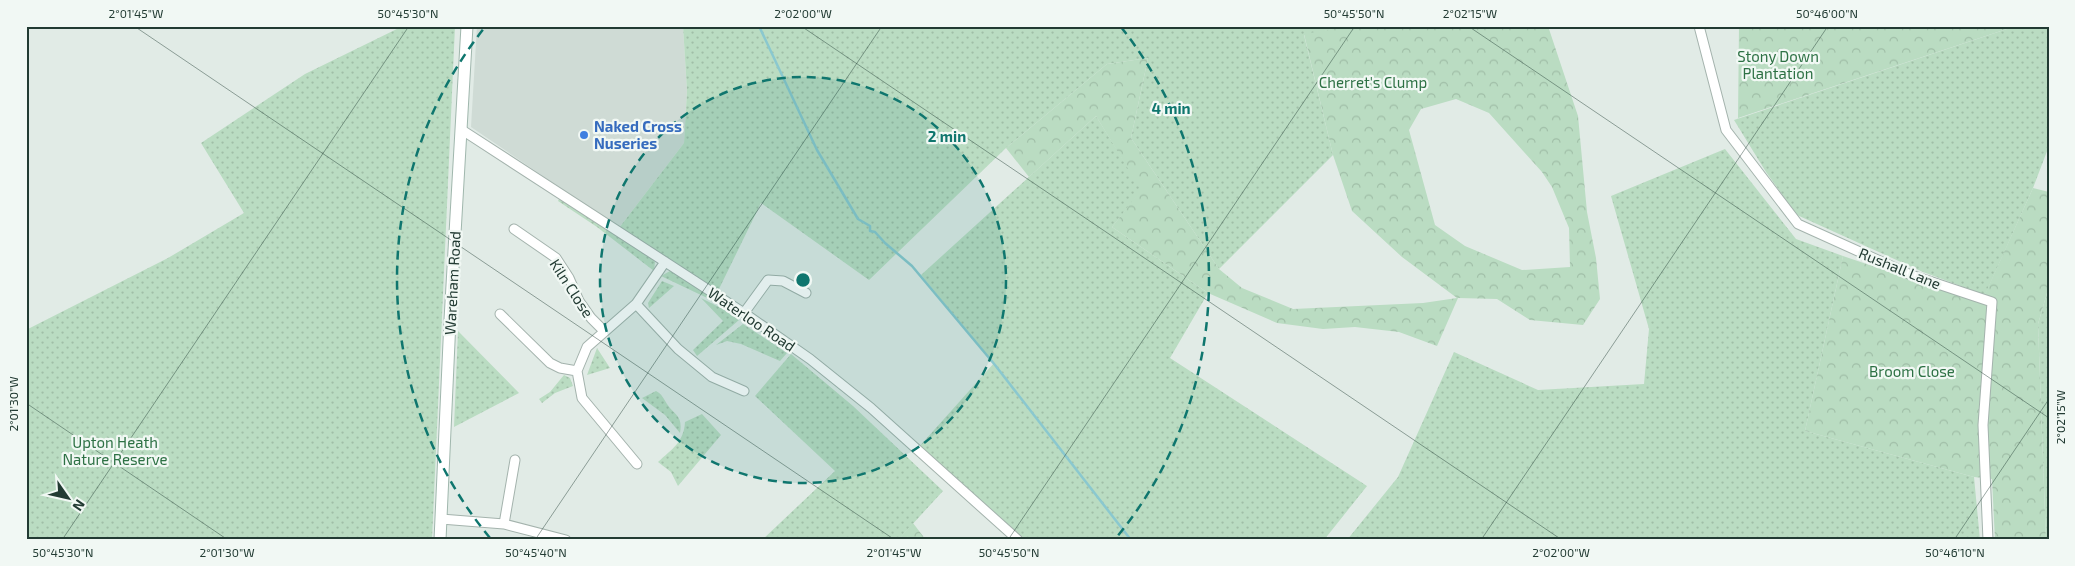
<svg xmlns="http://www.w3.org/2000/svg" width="2075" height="566" font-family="'Exo 2',sans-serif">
	<defs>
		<pattern id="grass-dots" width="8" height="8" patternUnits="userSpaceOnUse" patternTransform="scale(1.25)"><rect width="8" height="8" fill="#badcc2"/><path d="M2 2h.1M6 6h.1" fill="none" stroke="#a0bea7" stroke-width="1.8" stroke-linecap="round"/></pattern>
		<pattern id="forest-crowns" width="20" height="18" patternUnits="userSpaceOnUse" patternTransform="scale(1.25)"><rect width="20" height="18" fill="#badcc2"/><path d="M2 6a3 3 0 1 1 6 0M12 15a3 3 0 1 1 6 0" fill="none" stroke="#a0bea7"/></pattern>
	</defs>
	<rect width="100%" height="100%" fill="#e1ebe6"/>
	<!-- built -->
	<path fill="#cfdbd5" d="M477,26H683L687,91L684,143L619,228L471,127Z"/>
	<!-- grass -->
	<path fill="url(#grass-dots)" d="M403,26H455L432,540H26V330L168,258L244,213L201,143L305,74Z
		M683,26H1350L1304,35L1333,155L1219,269L1131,138L1148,58L1107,64L1006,148L869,280L761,203L718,291L619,228L684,143L687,91Z
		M2016,26H2049V146L2033,188L1985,295L1923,272L1797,215L1766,172L1734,120Z
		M1096,116L1142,190L1112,227L1208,293L1170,358L1367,486L1324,540H1026L918,448L994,363L921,275Z
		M1725,149L1796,239L1843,256L1805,431L1974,477L1980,540H1347L1398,477L1454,352L1538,390L1644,384L1649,329L1611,196Z
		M559,199L652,258L655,262L654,271L597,227L558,201Z
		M670,271L675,273L744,316L742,318L722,305L661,276Z
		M662,281L674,286L649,308L648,303Z
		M2049,286V540H2046L2038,324Z
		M701,298L721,308L739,320L697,356L693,350L723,321Z
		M743,324L787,353L780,361L741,344L727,341L716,345Z
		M458,331L519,393L454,427Z
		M597,348L610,368L587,375Z
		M791,354L853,406L943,491L898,540H762L835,471L755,396Z
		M564,375L570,378L573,386L555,393L542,403L539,399L550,392Z
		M656,391C662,394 663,398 667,404C675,416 683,415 680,433L665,415L642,398Z
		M702,414L721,435L678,486L671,472L658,462C672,449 684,442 685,422Z"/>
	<!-- forest -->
	<path fill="url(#forest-crowns)" fill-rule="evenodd" d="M1350,26H1548L1578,116L1587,212L1596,258L1600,299L1583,325L1530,320L1497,299L1458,298L1437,346L1399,332L1355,327L1323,329L1277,323L1208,293L1112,227L1141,190L1096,116L1029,177L1006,148L1107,64L1148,58L1131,138L1219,269L1242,288L1293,309L1423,303L1457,298L1402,257L1352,211L1333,155L1304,34ZM1456,99L1489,113L1542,172L1552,187L1569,228L1570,267L1522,270L1465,246L1435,225L1409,130L1421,109Z
		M1739,26H2016L1738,118Z
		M2033,188L2049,192V286L2038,324L2046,540H1995L1992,479L1974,477L1805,431L1843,256L1981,303Z
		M913,523L926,540H898Z"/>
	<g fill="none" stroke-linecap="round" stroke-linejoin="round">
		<!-- stream -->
		<path stroke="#8ac8cf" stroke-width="2.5" d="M759,26L817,150L858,219L870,226V231L875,232L885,243L912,266L995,365L1131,540"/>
		<defs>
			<path id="street" d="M1699,26L1726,130L1798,224L1911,275L1992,302L1983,425L1988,540
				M462,130L744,313L810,359L871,408L1018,540
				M514,229L556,258L569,278L579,301L591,318L604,331
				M636,304L678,349L712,377L744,391
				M744,313L768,280L783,281L806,293
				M500,314L550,363L560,368L577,371
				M637,464L582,398L577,371L587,347L636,304L665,262
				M441,519L504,524L566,540
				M504,524L515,460"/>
			<path id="secondary" d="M440,540L450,320L467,26"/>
		</defs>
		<!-- street casing -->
		<use href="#street" stroke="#a4b3ad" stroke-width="11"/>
		<!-- secondary casing -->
		<use href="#secondary" stroke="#a0b7ad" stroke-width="13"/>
		<!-- street -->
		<use href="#street" stroke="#fff" stroke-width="9"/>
		<!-- secondary -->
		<use href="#secondary" stroke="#fff" stroke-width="11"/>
	</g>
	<!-- ticks -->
	<path fill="none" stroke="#223b33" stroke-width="1" stroke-opacity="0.45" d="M134,26L895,540M801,26L1562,540M1468,26L2049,418M26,403L228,540M62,540L409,26M535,540L882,26M1008,540L1355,26M1481,540L1828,26M1954,540L2049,399"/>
	<!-- distance rings -->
	<circle cx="803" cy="280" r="203" fill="#0f766e" fill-opacity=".12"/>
	<g fill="none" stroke="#0f766e" stroke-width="2.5" stroke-dasharray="9 6">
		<circle cx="803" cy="280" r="203"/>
		<path d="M490 538A406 406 0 0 1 485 27M1121 27A406 406 0 0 1 1116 538"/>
	</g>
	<!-- markers -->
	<circle fill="#3f7fe0" stroke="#f1f8f4" stroke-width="2" cx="584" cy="135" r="5"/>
	<g text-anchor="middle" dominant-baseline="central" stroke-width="4.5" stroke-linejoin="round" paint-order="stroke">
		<!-- park labels -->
		<g font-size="15" fill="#2d7144" stroke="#f1f8f4">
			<text x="1778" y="56">Stony Down<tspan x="1778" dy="17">Plantation</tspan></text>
			<text x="1373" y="82">Cherret's Clump</text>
			<text x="1912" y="371">Broom Close</text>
			<text x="115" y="442">Upton Heath<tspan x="115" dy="17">Nature Reserve</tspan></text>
		</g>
		<!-- shop labels -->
		<g font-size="15" font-weight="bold" fill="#366cbe" stroke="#f1f8f4" text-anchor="start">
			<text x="594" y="126">Naked Cross<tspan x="594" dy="17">Nuseries</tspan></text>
		</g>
		<!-- street labels -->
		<g font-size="15" fill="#223b33" stroke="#f1f8f4">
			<text transform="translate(1900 268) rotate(22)">Rushall Lane</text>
			<text transform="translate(452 283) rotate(-87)">Wareham Road</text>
			<text transform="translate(572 288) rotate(57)">Kiln Close</text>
			<text transform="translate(752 319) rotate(34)">Waterloo Road</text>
		</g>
	</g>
	<circle cx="803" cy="280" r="8" fill="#0f766e" stroke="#f1f8f4" stroke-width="2.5"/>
	<g font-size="15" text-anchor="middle" font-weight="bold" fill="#0f766e" stroke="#f1f8f4" stroke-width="4.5" stroke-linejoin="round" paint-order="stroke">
		<text x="1171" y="114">4 min</text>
		<text x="947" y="142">2 min</text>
	</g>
	<!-- border -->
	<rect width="2075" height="566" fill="none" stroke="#f1f8f4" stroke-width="55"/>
	<!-- north arrow -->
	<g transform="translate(68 498) rotate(124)" stroke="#f1f8f4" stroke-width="4" paint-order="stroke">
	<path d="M0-4L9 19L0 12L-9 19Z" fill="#223b33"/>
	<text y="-8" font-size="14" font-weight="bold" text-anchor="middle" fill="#223b33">N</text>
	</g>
	<rect x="28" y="28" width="2020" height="510" fill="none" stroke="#223b33" stroke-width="2"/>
	<g font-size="12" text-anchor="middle" fill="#223b33">
		<text x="136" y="18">2°01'45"W</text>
		<text x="408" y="18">50°45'30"N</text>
		<text x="803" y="18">2°02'00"W</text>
		<text x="1354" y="18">50°45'50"N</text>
		<text x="1470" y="18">2°02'15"W</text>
		<text x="1827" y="18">50°46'00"N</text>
		<text transform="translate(14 404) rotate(-90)" y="4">2°01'30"W</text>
		<text transform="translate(2061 417) rotate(-90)" y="4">2°02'15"W</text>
		<text x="63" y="557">50°45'30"N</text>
		<text x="227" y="557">2°01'30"W</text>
		<text x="536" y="557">50°45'40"N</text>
		<text x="894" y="557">2°01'45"W</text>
		<text x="1009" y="557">50°45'50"N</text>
		<text x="1561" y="557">2°02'00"W</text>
		<text x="1955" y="557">50°46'10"N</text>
	</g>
</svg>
